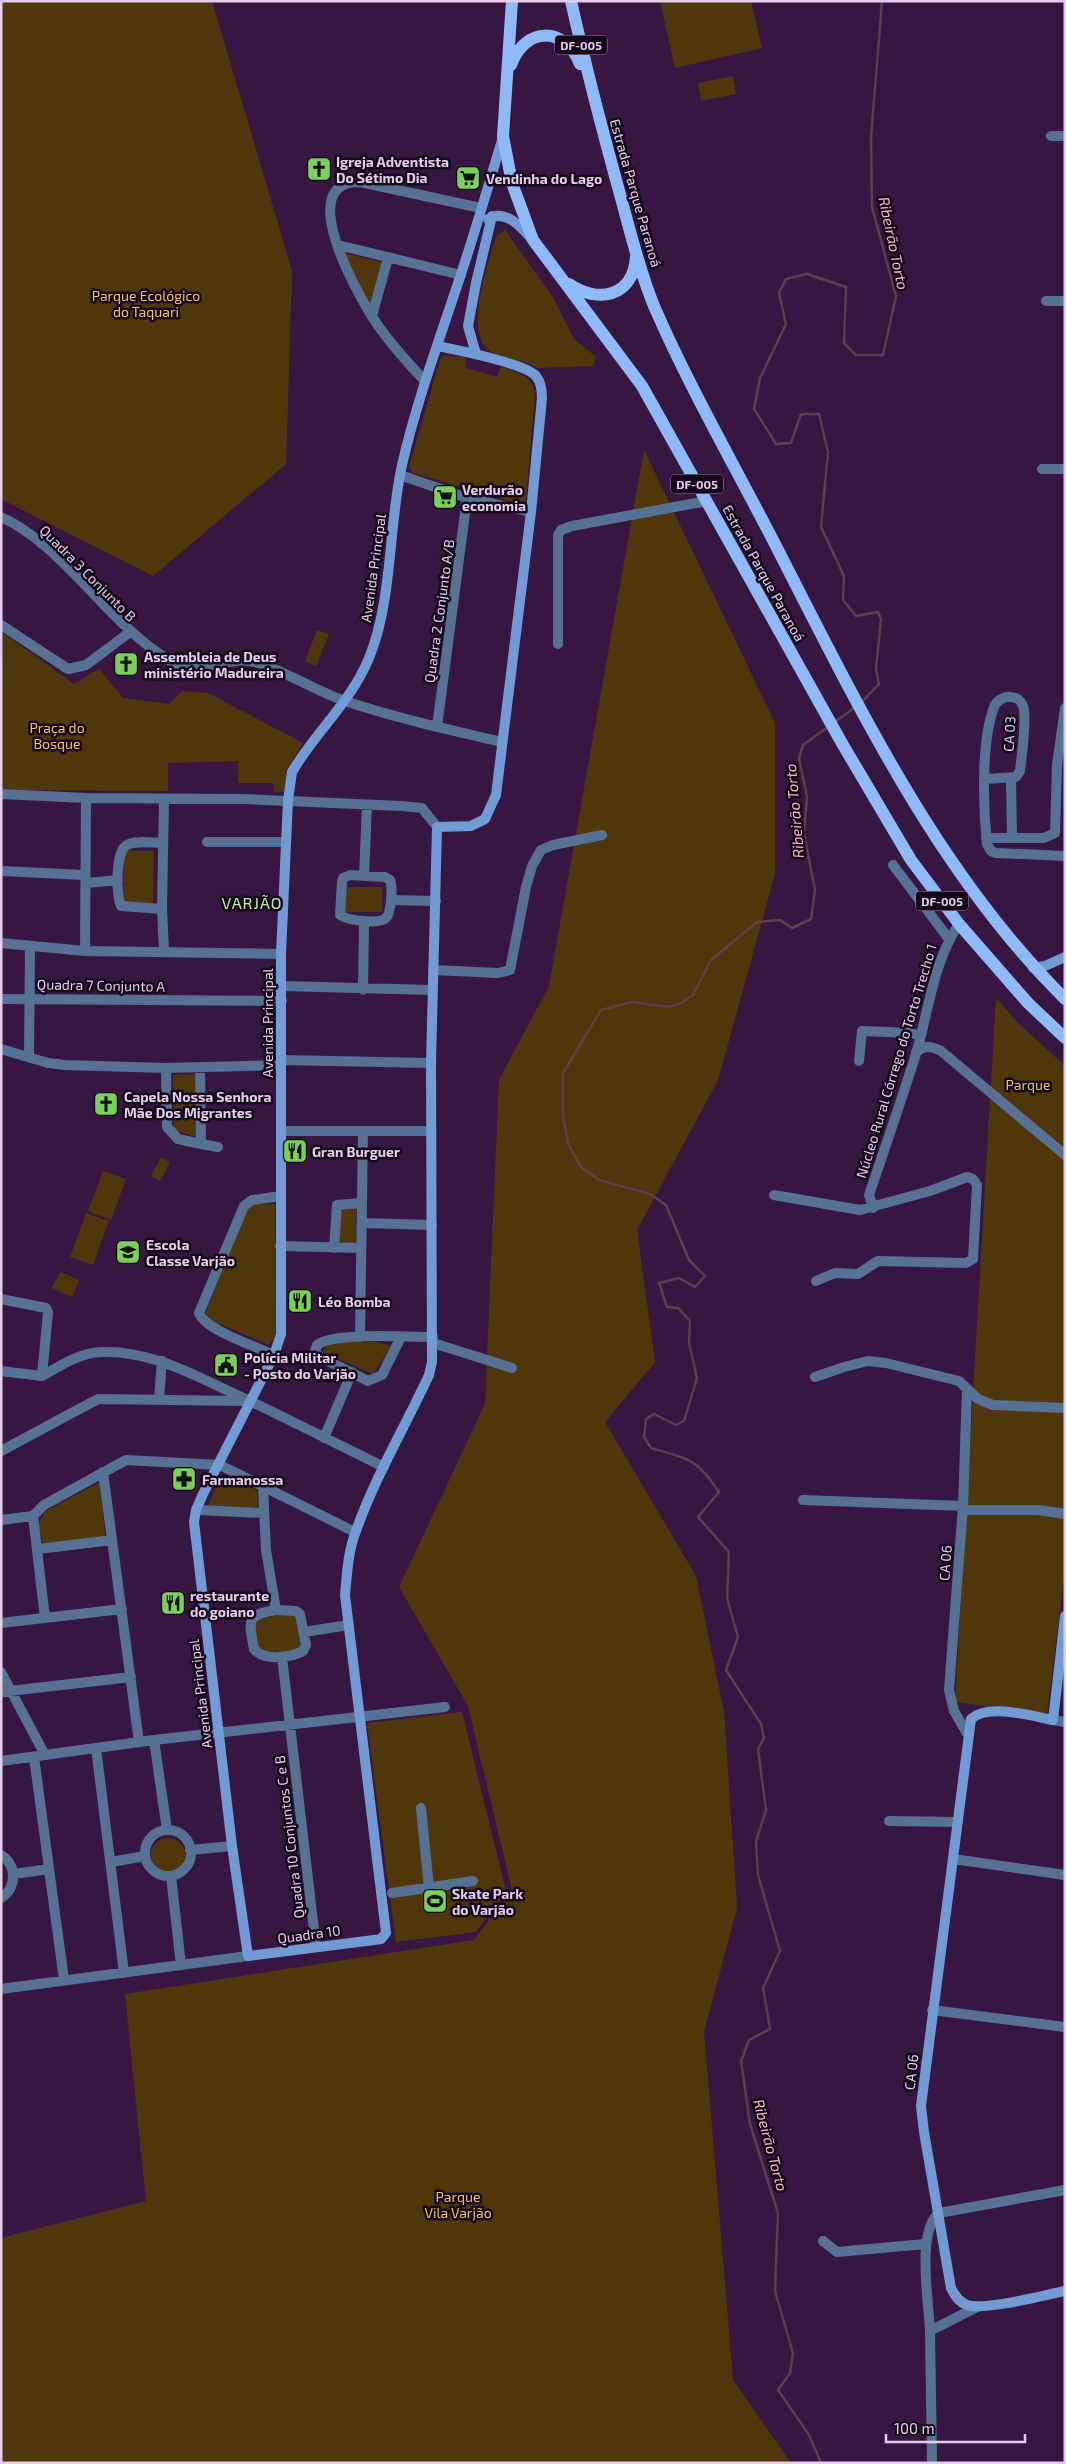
<svg xmlns="http://www.w3.org/2000/svg" width="1066" height="2464" font-family="'Exo 2',sans-serif">
	<rect width="100%" height="100%" fill="#371741"/>
	<!-- green -->
	<path fill="#50370b" d="M1,1H212L292,271L286,464L153,576L1,499Z
		M660,1H751L762,48L675,68Z
		M733,76L736,94L701,101L698,83Z
		M505,230L552,296L574,339L596,357L593,366L538,368C524,359 504,360 491,352C462,334 489,263 496,236Z
		M344,253L384,263L371,308Z
		M444,356L464,357L466,360V368L497,377L500,369L503,367C518,373 533,376 535,394L526,500L522,505L413,473L409,467L440,359Z
		M644,450L775,723V874L718,1080L637,1230L655,1362L605,1422L696,1576L724,1712L737,1908L704,2032L733,2380L791,2463H1V2238L146,2201L125,1994L474,1940L512,1890L468,1706L399,1587L485,1404L499,1080L549,986Z
		M317,630L329,634L316,666L305,661Z
		M3,633L74,684L99,669L123,698L169,704L182,691L208,693L303,743L288,768L284,792H274L273,783H238V761L168,763V791L1,790Z
		M124,850L154,851L153,905L123,904Z
		M345,887H382V912H345Z
		M996,998L1017,1022L1065,1066V1571L1047,1714L955,1702Z
		M196,1074L197,1137L174,1130L173,1075Z
		M161,1157L170,1162L160,1181L151,1176Z
		M103,1171L126,1179L111,1220L88,1211Z
		M257,1204H275L276,1329L274,1338L269,1345L204,1317L248,1207Z
		M337,1207H356V1244L337,1243Z
		M86,1213L109,1221L93,1265L70,1257Z
		M60,1272L79,1280L72,1297L52,1288Z
		M327,1342H377L392,1346L373,1374L323,1352Z
		M221,1476L257,1490L258,1507L213,1510L208,1506Z
		M100,1482L105,1536L43,1544L38,1525L46,1511Z
		M296,1613L301,1649L258,1655L253,1619Z
		M462,1712L506,1891L476,1932L396,1942L367,1723Z
		M151 1855a17 17 0 1 1 34 0a17 17 0 1 1-34 0Z"/>
	<g fill="none" stroke-linecap="round" stroke-linejoin="round">
		<!-- stream -->
		<path stroke="#603e4a" stroke-width="2.5" d="M861,703L879,684L876,669L881,619L878,612L856,616L843,600L844,576L821,527L828,452L819,414H801L791,443L776,444L754,409L760,378L786,324L779,293L786,279L807,274L846,287L844,343L856,355H883L896,296L872,207L871,138L882,1
			M835,722L854,708
			M821,2463L809,2435L778,2390L790,2373L793,2353L775,2291L778,2213L750,2124L741,2061L749,2040L770,2029L763,1988L780,1951L758,1875L756,1841L766,1810L758,1749L764,1738L761,1724L726,1670L738,1637L727,1598L729,1552L698,1517L719,1492C697,1458 688,1459 651,1448L644,1437L646,1419L654,1414L676,1425L684,1421L697,1378L689,1343L690,1321L678,1308L667,1307L659,1283L679,1278L695,1287L705,1276L689,1260L666,1205L650,1194L599,1180L581,1167L568,1144L563,1115V1073L601,1010L632,1002L669,1007L681,1003L693,995L711,960L757,922L780,920L792,928L811,919L815,890L804,834L807,797L799,758L803,745L828,727"/>
		<!-- street -->
		<path stroke="#577195" stroke-width="10" d="M1051,136H1065
			M338,245L461,275
			M1046,301H1065
			M372,316L388,258
			M425,381C405,360 386,339 371,315C356,290 294,181 360,182L481,208
			M1042,469H1065
			M400,475L467,498L531,512
			M1,517C65,546 107,623 170,661C196,678 227,655 255,662C286,671 315,691 345,701C396,718 450,730 502,742
			M1,625L68,669L86,665L130,632
			M558,644V535L561,530L572,526L707,501
			M437,727L467,498
			M1011,778L1012,838
			M985,779L1016,777L1020,771C1022,752 1026,729 1024,710C1022,693 1000,693 994,707C981,742 983,807 987,844L991,851L996,853L1065,856
			M1,794L86,798L242,799L401,806L422,808L437,827
			M164,799L162,909L164,951
			M986,838H1044L1055,833L1057,765L1065,708
			M207,842H285
			M893,865L949,939
			M1,871L84,875
			M350,875L385,877L390,880C393,887 391,914 386,918C378,925 347,920 340,915L342,882L343,878Z
			M364,876L367,805
			M86,883L118,880
			M391,900L436,901
			M162,909L121,906C116,896 115,851 127,845C136,840 152,843 162,843
			M1,943L85,951L281,954
			M85,951L86,798
			M433,970L498,973L510,970L526,887L532,866L541,850L553,845L602,835
			M282,986L432,990
			M363,990L364,921
			M1,999L282,1001
			M1,1049L48,1063L65,1065L166,1068L281,1065
			M916,1052C926,1045 931,1046 941,1051L1065,1155
			M29,1057L30,946
			M281,1060L431,1063
			M859,1061L862,1031L911,1033L921,1036
			M200,1067L201,1144L218,1147
			M166,1068L167,1127L178,1139L201,1144
			M282,1131H431
			M774,1195L860,1210L930,1191L967,1177L973,1179L977,1185L973,1259L966,1263L878,1261L858,1274L835,1273L816,1281
			M873,1208L869,1195C885,1148 901,1101 916,1054C929,1010 933,962 959,924
			M362,1223L432,1225
			M280,1246L361,1248
			M334,1248L337,1205L362,1203
			M1,1299L46,1308L48,1312L42,1376
			M360,1337L363,1132
			M401,1337L382,1375L368,1381L320,1357L315,1351L317,1345C332,1332 410,1337 433,1337
			M433,1343L512,1368
			M274,1355C257,1347 205,1330 199,1313L244,1206L252,1200L281,1196
			M1,1371L42,1376
			M42,1376C60,1366 79,1353 101,1352C151,1350 193,1375 237,1395C286,1418 335,1443 384,1467
			M815,1377L844,1367L868,1361L886,1363L959,1381L978,1399L993,1405L1065,1408
			M967,1389L963,1506L949,1690L954,1711L968,1735
			M159,1399L162,1361
			M324,1438L352,1372
			M1,1451L98,1399L244,1401
			M103,1472L139,1742
			M263,1487L266,1550L276,1610
			M803,1500L963,1506
			M196,1510L264,1513
			M962,1510H1038L1065,1514
			M33,1516L44,1505L126,1460L220,1465L355,1532
			M33,1516L45,1618
			M1,1520L33,1516
			M38,1549L112,1540
			M276,1610L296,1611L300,1614L306,1645L303,1651C290,1658 264,1661 254,1649C249,1621 245,1615 276,1610Z
			M1,1623L122,1609
			M304,1632L349,1625
			M282,1657L316,1947
			M1,1672L45,1755
			M1,1692L131,1677
			M1053,1720L1065,1722
			M154,1740L167,1830
			M96,1748L124,1973
			M34,1757L64,1980
			M1,1761L154,1740L445,1707
			M421,1808L429,1888
			M889,1821L958,1822
			M145 1853a23 23 0 1 1 46 0a23 23 0 1 1-46 0Z
			M190,1850L232,1846
			M1,1855C17,1865 17,1888 1,1898
			M953,1859L1065,1875
			M111,1862L145,1856
			M14,1874L49,1869
			M171,1876L181,1965
			M392,1893L473,1881
			M1,1989L248,1956
			M932,2010L1065,2027
			M823,2241L837,2252L925,2244
			M930,2331C929,2304 916,2231 939,2213L1065,2190
			M932,2463L930,2331L977,2307"/>
		<!-- secondary -->
		<path stroke="#729ad5" stroke-width="10" d="M488,219C505,209 519,225 530,237
			M437,346C457,350 524,363 536,376C541,382 542,391 542,398L531,512L496,795L485,819L471,826L437,827L431,1063L432,1362L429,1375C405,1427 375,1477 356,1531C348,1551 347,1574 345,1595L386,1933L381,1939L374,1940L248,1956L232,1846L194,1522L196,1510L203,1494L274,1355L281,1334V954L288,800L292,772L297,764C320,728 353,698 369,658C393,599 388,528 402,465C417,400 440,338 461,274C476,229 489,183 503,137
			M476,354L468,326L476,283L492,216
			M1033,968L1045,966L1065,957
			M1065,1616L1053,1720C1032,1716 988,1703 971,1719L921,2106L924,2132L951,2288C955,2296 959,2302 967,2305C985,2311 1044,2295 1065,2291"/>
		<!-- primary -->
		<path stroke="#90baf7" stroke-width="12" d="M512,1L503,136L512,183L533,240L642,386L843,745L911,860L959,924L1028,1003L1065,1038
			M571,1C586,68 603,133 621,198C631,235 640,272 654,306C690,389 736,468 777,548C858,706 938,873 1065,999
			M511,65C525,26 565,26 580,64
			M569,284C598,304 633,297 636,257"/>
	</g>
	<!-- icons -->
	<defs>
		<symbol id="church-square" viewBox="-11 -11 22 22"><rect x="-9" y="-9" width="18" height="18" rx="4" fill="#7ad157" stroke="#17091c"/><path d="M-1.2-6h2.4v3.5h3.3v2.4h-3.3V6h-2.4V-.1h-3.3v-2.4h3.3Z" fill="#111"/></symbol>
		<symbol id="supermarket-square" viewBox="-11 -11 22 22"><rect x="-9" y="-9" width="18" height="18" rx="4" fill="#7ad157" stroke="#17091c"/><path d="M-6-5.5h2.5l.6 2H6L4.5 2H-2.5L-4.4-4H-6ZM-1.5 3.2a1.3 1.3 0 1 0 .1 0ZM3 3.2a1.3 1.3 0 1 0 .1 0Z" fill="#111"/></symbol>
		<symbol id="restaurant-square" viewBox="-11 -11 22 22"><rect x="-9" y="-9" width="18" height="18" rx="4" fill="#7ad157" stroke="#17091c"/><path d="M-5-6h1v4h1v-4h1v4h1v-4h1v5L-1.5 .5V6h-2V.5L-5-1ZM5-6V6H3V1.5H1.5Q1.5-4 5-6Z" fill="#111"/></symbol>
		<symbol id="school-square" viewBox="-11 -11 22 22"><rect x="-9" y="-9" width="18" height="18" rx="4" fill="#7ad157" stroke="#17091c"/><path d="M0-5L7-2L0 1L-7-2ZM-4 1L0 2.5L4 1V4Q0 6-4 4Z" fill="#111"/></symbol>
		<symbol id="civic-square" viewBox="-11 -11 22 22"><rect x="-9" y="-9" width="18" height="18" rx="4" fill="#7ad157" stroke="#17091c"/><path d="M-.6-6.5H3V-4.5H.6V-3L4-1V1h2V6H-6V1h2V-1L-.6-3ZM-1.2 2.5V6h2.4V2.5Z" fill="#111"/></symbol>
		<symbol id="pharmacy-square" viewBox="-11 -11 22 22"><rect x="-9" y="-9" width="18" height="18" rx="4" fill="#7ad157" stroke="#17091c"/><path d="M-2-6h4v4h4v4h-4v4h-4v-4h-4v-4h4Z" fill="#111"/></symbol>
		<symbol id="stadium-square" viewBox="-11 -11 22 22"><rect x="-9" y="-9" width="18" height="18" rx="4" fill="#7ad157" stroke="#17091c"/><path d="M0-5a6.5 5 0 1 0 0 10a6.5 5 0 1 0 0-10ZM-3.5-1.8h7v3.6h-7Z" fill="#111"/></symbol>
	</defs>
	<g fill-rule="evenodd">
		<use href="#church-square" x="305" y="155" width="28" height="28"/>
		<use href="#supermarket-square" x="454" y="164" width="28" height="28"/>
		<use href="#supermarket-square" x="431" y="483" width="28" height="28"/>
		<use href="#church-square" x="112" y="650" width="28" height="28"/>
		<use href="#church-square" x="92" y="1090" width="28" height="28"/>
		<use href="#restaurant-square" x="281" y="1137" width="28" height="28"/>
		<use href="#school-square" x="114" y="1238" width="28" height="28"/>
		<use href="#restaurant-square" x="286" y="1287" width="28" height="28"/>
		<use href="#civic-square" x="212" y="1351" width="28" height="28"/>
		<use href="#pharmacy-square" x="170" y="1465" width="28" height="28"/>
		<use href="#restaurant-square" x="159" y="1589" width="28" height="28"/>
		<use href="#stadium-square" x="421" y="1887" width="28" height="28"/>
	</g>
	<g text-anchor="middle" dominant-baseline="central" stroke-width="5" stroke-linejoin="round" paint-order="stroke">
		<!-- shield labels -->
		<g fill="#17091c" stroke="#a593ab" stroke-width="1">
			<rect x="555" y="35.5" width="52" height="19" rx="4"/>
			<rect x="671" y="474.5" width="52" height="19" rx="4"/>
			<rect x="916" y="891.5" width="52" height="19" rx="4"/>
		</g>
		<g font-size="12" font-weight="bold" fill="#e2cee8">
			<text x="581" y="45">DF-005</text>
			<text x="697" y="484">DF-005</text>
			<text x="942" y="901">DF-005</text>
		</g>
		<!-- poi labels -->
		<g font-size="14" font-weight="bold" fill="#e2cee8" stroke="#17091c" text-anchor="start">
			<text x="336" y="161">Igreja Adventista<tspan x="336" dy="16">Do Sétimo Dia</tspan></text>
			<text x="486" y="178">Vendinha do Lago</text>
			<text x="462" y="489">Verdurão<tspan x="462" dy="16">economia</tspan></text>
			<text x="144" y="656">Assembleia de Deus<tspan x="144" dy="16">ministério Madureira</tspan></text>
			<text x="124" y="1096">Capela Nossa Senhora<tspan x="124" dy="16">Mãe Dos Migrantes</tspan></text>
			<text x="312" y="1151">Gran Burguer</text>
			<text x="146" y="1244">Escola<tspan x="146" dy="16">Classe Varjão</tspan></text>
			<text x="318" y="1301">Léo Bomba</text>
			<text x="244" y="1357">Polícia Militar<tspan x="244" dy="16">- Posto do Varjão</tspan></text>
			<text x="202" y="1479">Farmanossa</text>
			<text x="190" y="1595">restaurante<tspan x="190" dy="16">do goiano</tspan></text>
			<text x="452" y="1893">Skate Park<tspan x="452" dy="16">do Varjão</tspan></text>
		</g>
		<!-- street labels -->
		<g font-size="14" fill="#e2cee8" stroke="#17091c">
			<text transform="translate(636 193) rotate(74)">Estrada Parque Paranoá</text>
			<text transform="translate(373 568) rotate(-82)">Avenida Principal</text>
			<text transform="translate(88 573) rotate(45)">Quadra 3 Conjunto B</text>
			<text transform="translate(764 573) rotate(61)">Estrada Parque Paranoá</text>
			<text transform="translate(439 611) rotate(-82)">Quadra 2 Conjunto A/B</text>
			<text transform="translate(1009 734) rotate(-87)">CA 03</text>
			<text transform="translate(101 985) rotate(1)">Quadra 7 Conjunto A</text>
			<text transform="translate(267 1023) rotate(-90)">Avenida Principal</text>
			<text transform="translate(896 1061) rotate(-73)">Núcleo Rural Córrego do Torto Trecho 1</text>
			<text transform="translate(945 1563) rotate(-86)">CA 06</text>
			<text transform="translate(200 1694) rotate(-97)">Avenida Principal</text>
			<text transform="translate(289 1837) rotate(-97)">Quadra 10 Conjuntos C e B</text>
			<text transform="translate(309 1934) rotate(-8)">Quadra 10</text>
			<text transform="translate(911 2072) rotate(-84)">CA 06</text>
		</g>
		<!-- park labels -->
		<g font-size="14" fill="#f3c070" stroke="#17091c">
			<text x="146" y="295">Parque Ecológico<tspan x="146" dy="16">do Taquari</tspan></text>
			<text x="57" y="727">Praça do<tspan x="57" dy="16">Bosque</tspan></text>
			<text x="1028" y="1084">Parque</text>
			<text x="458" y="2196">Parque<tspan x="458" dy="16">Vila Varjão</tspan></text>
		</g>
		<!-- water labels -->
		<g font-size="15" font-style="italic" fill="#f7bcbc" stroke="#17091c">
			<text transform="translate(894 243) rotate(78)">Ribeirão Torto</text>
			<text transform="translate(794 811) rotate(-95)">Ribeirão Torto</text>
			<text transform="translate(771 2145) rotate(75)">Ribeirão Torto</text>
		</g>
		<!-- quarter labels -->
		<g font-size="16" letter-spacing="1" fill="#bcecab" stroke="#17091c">
			<text x="252" y="902">VARJÃO</text>
		</g>
	</g>
	<!-- border -->
	<rect width="1066" height="2464" fill="none" stroke="#e2cee8" stroke-width="5"/>
	<!-- scale -->
	<path d="M886 2434v8h139v-8" fill="none" stroke="#e2cee8" stroke-width="2.5"/>
	<text x="894" y="2434" font-size="15" fill="#e2cee8" stroke="#17091c" stroke-width="4" paint-order="stroke">100 m</text>
</svg>
